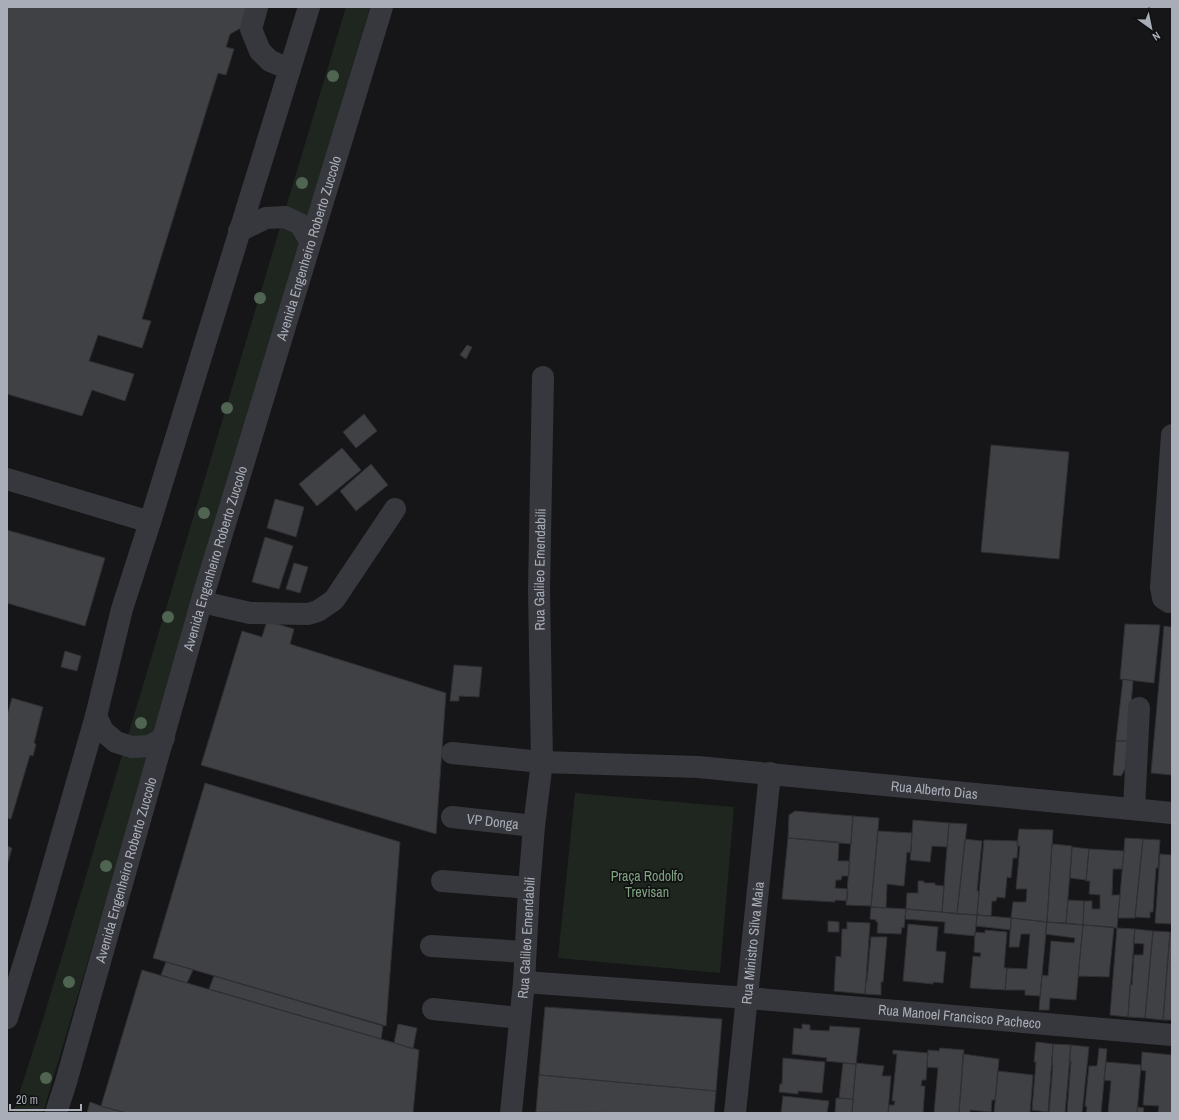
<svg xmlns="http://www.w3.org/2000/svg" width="1179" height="1120" font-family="'Archivo Narrow',sans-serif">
	<rect width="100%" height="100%" fill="#161618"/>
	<!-- green -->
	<path fill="#1e261f" d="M346,7H370L43,1113H13L44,1016Z
		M575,793L734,807L720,973L558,958Z"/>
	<!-- building -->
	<path fill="#404145" stroke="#303034" d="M7,7H255L241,28L230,34L226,47L234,49L226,75L218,73L142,319L151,321L142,348L98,335L89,361L134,374L125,401L92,390L82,416L7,394Z
		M467,345L472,347L466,359L460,355Z
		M364,414L377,431L356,448L343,432Z
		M991,445L1069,452L1059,559L981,552Z
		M342,448L361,470L317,506L299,484Z
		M371,464L388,485L356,511L340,491Z
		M275,499L304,507L296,537L267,528Z
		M7,530L105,558L85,626L7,603Z
		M265,537L293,546L279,589L252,582Z
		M294,563L308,567L300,593L286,589Z
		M267,621L294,629L290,644L446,693L436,834L201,765L242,631L262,637Z
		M1125,624L1160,625L1154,683L1120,679Z
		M1164,626L1172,627V775L1151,773Z
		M65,651L81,656L77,671L61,667Z
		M454,665L482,667L479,697L459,696V701H450Z
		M1123,679L1133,681L1128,741H1116Z
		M12,698L43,707L34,743L36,744L33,756L30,755L11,819L7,818V716Z
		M1116,741H1128L1125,769L1121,776L1113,775Z
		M205,783L400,842L386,1026L153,958Z
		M795,811L853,816L851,844L788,838L789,815Z
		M853,816L879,818L871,906L846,905Z
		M913,820L949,823L947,847L932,846L930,862L910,860Z
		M949,823L967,824L957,914L942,912Z
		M1019,829L1053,830L1047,922L1011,918L1013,902H1026L1027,889H1016L1020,846H1017Z
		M878,831L912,833L911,853L907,852L904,886L887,884L886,908L871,907Z
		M788,838L839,842L838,861H850L849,867V876H842L841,880H836L835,888L848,889L847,901L835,900V902L782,899Z
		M1125,838L1143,839L1135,918H1118Z
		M965,839L982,841L977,891H979L977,915L957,914Z
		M1143,839L1160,840L1158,868H1156L1153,912H1150V918L1135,917Z
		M984,840L1018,841L1017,858H1013L1011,878L1007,877L1005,898L997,897L996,901H992L991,916L977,915Z
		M1052,844L1072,846L1066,923L1047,922Z
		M7,846L12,848L7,866Z
		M1072,847L1089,849L1086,880L1070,878Z
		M1089,849L1124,851L1122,869H1113L1112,895H1120L1117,928L1083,925L1084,901H1092V909H1100V895L1089,894L1090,881H1086Z
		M1160,854L1172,855V924L1155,923Z
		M918,881H924V883H935V885L944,886L942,912L906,909L907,893H918Z
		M1068,900L1084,901L1083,925L1066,923Z
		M871,907L906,909L904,928L902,927L901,934L877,933L878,922H876V920L870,919Z
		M906,909L977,915L975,936L944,933L945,922L905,919Z
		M977,915L1011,918V930L976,926Z
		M1011,918L1047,922L1040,996L1025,995V990H1005L1007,968L1027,969L1030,934H1021L1019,947H1009Z
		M828,921L839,922V932H828Z
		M847,922L870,923L865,994L834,991L836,956L841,957L842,929H847Z
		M1047,922L1083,925L1076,1000L1050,998L1049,1010H1039L1042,975L1048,976L1051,941L1074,943L1075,938L1045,934Z
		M908,924L938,927L936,951L946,952L943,983L933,982V984L903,981Z
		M1083,925L1114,927L1109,977L1078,976Z
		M1117,928L1135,929L1128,1017L1110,1015Z
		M1135,929L1153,931L1145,1018L1128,1017L1130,984L1132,985L1134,955H1143L1144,944L1133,943Z
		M985,930L1007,932L1004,968H1007L1005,990L970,988L973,956L980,957L981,953L974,952L975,932L985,933Z
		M1153,931L1170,932L1163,1020L1145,1018Z
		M1170,932H1172V1020H1163Z
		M871,937H887L883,982H881V995L865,994L866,980L867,981Z
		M166,962L193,970L187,983L161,975Z
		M142,970L419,1050L413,1113H126L101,1106Z
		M214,976L383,1026L381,1039L209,989Z
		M545,1007L722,1019L716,1091L539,1075Z
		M398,1024L417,1028L413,1049L394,1043Z
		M802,1024L810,1025V1030L829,1031L830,1026L860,1028L856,1064L826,1061L827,1058L792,1054L794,1028L802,1029Z
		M1036,1042L1053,1044L1048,1112L1032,1110L1036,1062H1034Z
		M1053,1044L1071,1045L1065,1113H1049L1053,1065H1052Z
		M1071,1045L1089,1047L1082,1113H1067L1071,1061H1069Z
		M940,1048L964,1050L959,1113H934L938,1068L927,1067L928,1050L939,1051Z
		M1099,1048L1107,1049L1101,1113H1086L1087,1107L1085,1106L1089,1066H1097Z
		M893,1050L928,1053L926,1080H922L921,1086H925L923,1113H888L889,1105H894L895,1101H892L897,1054H893Z
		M1142,1052L1172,1055V1113H1158L1159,1106L1143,1105L1146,1071L1141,1070Z
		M963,1054L999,1059L995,1100H992L991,1112L970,1110V1113H959Z
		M783,1058L825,1062L822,1093L798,1091V1094L779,1092L780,1084H782Z
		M1106,1062L1141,1065L1137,1113H1108L1111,1081L1104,1080Z
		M843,1063L856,1064L853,1099L839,1098Z
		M856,1063L884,1066L882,1076H891L888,1113H852Z
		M998,1071L1033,1075L1030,1113H994Z
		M539,1075L716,1091L714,1113L536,1112Z
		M783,1096L829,1101L827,1113H781Z
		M836,1098L853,1099L852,1113H835Z
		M90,1102L101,1106L126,1113H87Z
		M1137,1107L1144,1108L1143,1113H1137Z"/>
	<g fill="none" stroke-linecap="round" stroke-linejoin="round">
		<!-- minor -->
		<g stroke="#37383d" stroke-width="22">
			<path d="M257,7L251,29L260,51L270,61L290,69"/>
			<path d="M239,231L266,218L285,217L300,224L310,241"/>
			<path d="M1172,435L1161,587L1163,598L1169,602H1172"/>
			<path d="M7,479L150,522"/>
			<path d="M202,602L250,613L308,614L318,611L334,600L395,509"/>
			<path d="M96,716L103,731L116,742L132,747L149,746L164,738"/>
			<path id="s1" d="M452,753L542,762L698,767L1172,813"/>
			<path d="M1134,809L1139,708"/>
			<path id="s2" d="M452,817L534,826"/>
			<path d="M442,881L529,888"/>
			<path d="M431,946L525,952"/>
			<path id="s3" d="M524,982L748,998L1172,1035"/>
			<path d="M433,1009L520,1018"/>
			<path d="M7,1018L38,918L96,716L122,609L150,522L309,7"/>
			<path id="s4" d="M56,1113L66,1082L204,593L382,7"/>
			<path id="s5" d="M511,1113L524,982L529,888L534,826L542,762L539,590L543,377"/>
			<path id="s6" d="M735,1113L770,773"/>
		</g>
	</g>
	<!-- trees -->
	<g fill="#506452">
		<circle cx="333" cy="76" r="6"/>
		<circle cx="302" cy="183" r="6"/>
		<circle cx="260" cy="298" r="6"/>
		<circle cx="227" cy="408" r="6"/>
		<circle cx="204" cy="513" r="6"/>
		<circle cx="168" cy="617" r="6"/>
		<circle cx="141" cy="723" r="6"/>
		<circle cx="106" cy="866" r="6"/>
		<circle cx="69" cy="982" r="6"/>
		<circle cx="46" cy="1078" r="6"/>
	</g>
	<g text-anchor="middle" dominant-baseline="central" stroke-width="3.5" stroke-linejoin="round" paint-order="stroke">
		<!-- street labels -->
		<g font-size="14" fill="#a8adb8" stroke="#111113">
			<text stroke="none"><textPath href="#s4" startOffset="901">Avenida Engenheiro Roberto Zuccolo</textPath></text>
			<text stroke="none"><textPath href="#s4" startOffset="577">Avenida Engenheiro Roberto Zuccolo</textPath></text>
			<text stroke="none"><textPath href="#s5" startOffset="545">Rua Galileo Emendabili</textPath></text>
			<text stroke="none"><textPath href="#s1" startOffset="484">Rua Alberto Dias</textPath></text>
			<text stroke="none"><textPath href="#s2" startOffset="41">VP Donga</textPath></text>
			<text stroke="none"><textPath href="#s4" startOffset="253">Avenida Engenheiro Roberto Zuccolo</textPath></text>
			<text stroke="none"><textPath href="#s5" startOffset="176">Rua Galileo Emendabili</textPath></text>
			<text stroke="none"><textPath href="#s6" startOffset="171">Rua Ministro Silva Maia</textPath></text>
			<text stroke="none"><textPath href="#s3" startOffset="437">Rua Manoel Francisco Pacheco</textPath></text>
		</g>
		<!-- park labels -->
		<g font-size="14" fill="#7fa381" stroke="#111113">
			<text x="647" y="876">Praça Rodolfo<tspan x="647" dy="16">Trevisan</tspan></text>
		</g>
	</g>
	<!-- border -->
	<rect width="1179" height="1120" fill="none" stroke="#a8adb8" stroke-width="16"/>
	<!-- north arrow -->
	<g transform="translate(1151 28) rotate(147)" stroke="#111113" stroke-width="3" paint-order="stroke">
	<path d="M0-3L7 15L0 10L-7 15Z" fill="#a8adb8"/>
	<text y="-6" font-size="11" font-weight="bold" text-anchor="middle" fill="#a8adb8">N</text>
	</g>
	<!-- scale -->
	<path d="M10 1104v6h71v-6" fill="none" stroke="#a8adb8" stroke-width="2"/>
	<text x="16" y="1104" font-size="12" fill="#a8adb8" stroke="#111113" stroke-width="3" paint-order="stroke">20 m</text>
</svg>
